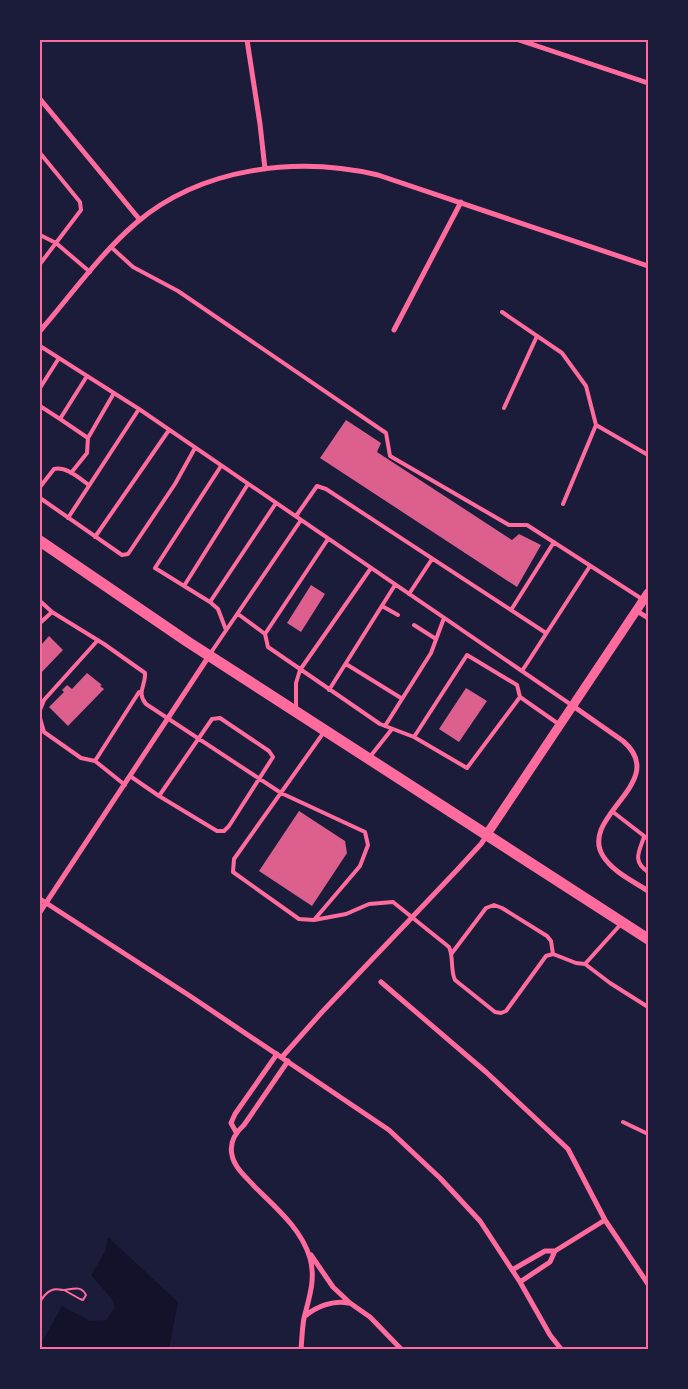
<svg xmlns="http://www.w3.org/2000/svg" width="688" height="1389" font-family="Poppins,sans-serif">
	<rect width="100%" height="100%" fill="#1b1b3a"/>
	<!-- water -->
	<path fill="#12122b" d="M108,1237L178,1302L169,1349H40V1346L62,1306L90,1321L106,1320L115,1307L112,1299L91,1275L105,1252Z"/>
	<!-- building -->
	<path fill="#dd5f8e" d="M346,420L381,443L377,452L512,540L519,534L541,545L517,587L320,458Z
		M311,585L325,594L301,632L287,623Z
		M49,636L63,650L40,674V644H42Z
		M87,673L102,685L100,686L104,689L68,726L49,707L64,692L62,690L67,685L72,689Z
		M466,688L487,701L459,742L439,729Z
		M299,811L345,841L347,853L312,906L259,871Z"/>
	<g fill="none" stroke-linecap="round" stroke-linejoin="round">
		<!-- path -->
		<path stroke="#ff6b9d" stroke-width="2" d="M40,1302C43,1297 46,1292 52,1290C56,1288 59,1290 64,1290C73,1289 81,1285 86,1295L83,1300L80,1299L64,1290"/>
		<!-- service -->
		<path stroke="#ff6b9d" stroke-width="4" d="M40,153L80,202L81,210L40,264
			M40,235L56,243L90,272
			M111,247L133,267L178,291L386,433L390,456L509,525H527L642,599
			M502,312L562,353L586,386L596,425L648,455
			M40,346L139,409L573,706
			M87,376L60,419L88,438
			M40,388L59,358
			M40,406L60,419
			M504,408L537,336
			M221,466L155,568L210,602L276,503
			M71,473L87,453L88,438L114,393
			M40,487L54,469C66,466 79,478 89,485
			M40,498L122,555L128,554L175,484L195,448
			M563,504L596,425
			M296,516L317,486L326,489L546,633
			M68,518L139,409
			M95,537L169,430
			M328,539L265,634L268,647L380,724L414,737L467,768L520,697
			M184,586L248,484
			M409,594L432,559
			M40,601L52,612L104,644L145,673C146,686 136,692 146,704L281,793L365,832L368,845L360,866L314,920
			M210,602L218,609L226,630
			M382,606L398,615
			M511,610L554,542
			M238,614L265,634
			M40,623L52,612
			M414,625L436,639
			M210,654L301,520
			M346,664L401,698
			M522,671L590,566
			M329,690L395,585
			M296,709V683L300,670L371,568
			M40,710L44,700L98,640
			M40,718L44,732L81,758L95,761
			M385,726L431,653L444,618
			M324,732L234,859L233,872L299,919L314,920L346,914L369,904L393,902L449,947C454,958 450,969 455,980L495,1012L501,1013L506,1011L546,956L553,954L576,963L585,964L621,924
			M414,737L467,655L517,685L520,697L560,725
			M369,758L392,729
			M130,776L159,796L217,831H224L229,826L273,757L269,751L220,718L212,719L159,796
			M125,785L95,761L139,692
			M613,812L648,839
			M644,837C639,852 632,861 648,872
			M452,953L486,908L494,905L502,908L547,936L551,941L553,954
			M585,964L610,983L648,1007
			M623,1122L648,1134"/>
		<!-- minor -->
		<path stroke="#ff6b9d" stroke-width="5" d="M247,40L260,124L265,169
			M519,40L648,83
			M40,99L140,220
			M394,330L461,202
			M40,331C71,295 100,254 136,223C202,167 297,156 378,175L648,266
			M637,611L648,618
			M573,706L623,741C671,782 578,816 603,856C613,872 633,881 648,891
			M40,899L190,996L389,1130L440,1178L480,1221L520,1282L550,1335L561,1349
			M40,912L209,656
			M381,982L486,1072L568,1149L605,1220L648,1284
			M282,1057L322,1012L457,870L481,844L487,835
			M288,1061L244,1125C235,1133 229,1142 232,1155C234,1167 246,1177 254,1186C275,1207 301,1228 310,1258C316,1279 309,1298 304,1318C302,1329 302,1339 301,1349
			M236,1132L231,1123L235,1114L277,1054
			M311,1255L333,1287L350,1303L370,1317L401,1349
			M512,1270L545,1251H555
			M520,1282L550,1262L555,1251L605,1220
			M305,1316C317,1306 334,1300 348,1303"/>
		<!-- tertiary -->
		<path stroke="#ff6b9d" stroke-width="9" d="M487,834L648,593"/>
		<!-- primary -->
		<path stroke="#ff6b9d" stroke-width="11" d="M40,541L188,642L648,939"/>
	</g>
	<!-- border -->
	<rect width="688" height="1389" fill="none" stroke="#1b1b3a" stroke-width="82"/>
	<rect x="41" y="41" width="606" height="1307" fill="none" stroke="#ff6b9d" stroke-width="2"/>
</svg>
